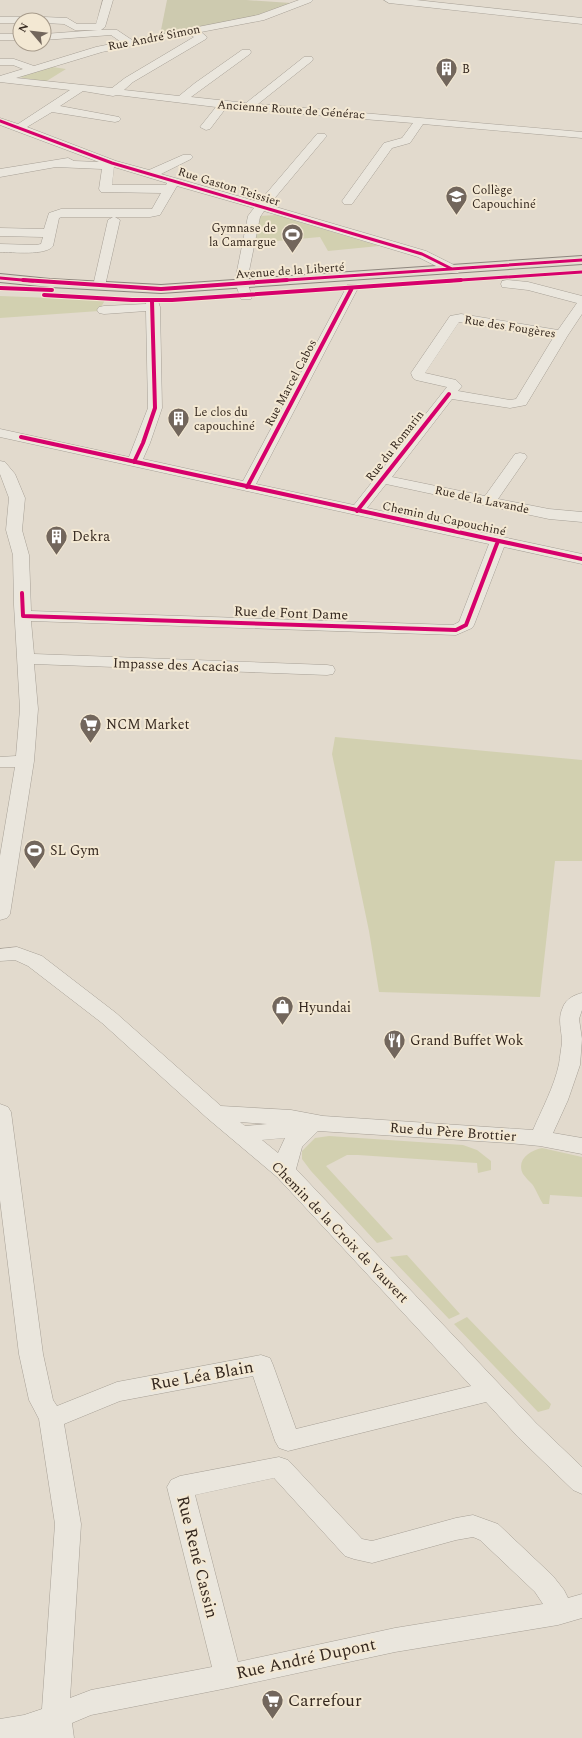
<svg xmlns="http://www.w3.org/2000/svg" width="582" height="1738" font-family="Spectral,serif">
	<rect width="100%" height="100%" fill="#e2dacd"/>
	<!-- green -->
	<path fill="#d2d0b0" d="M46,66L66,69L45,82L14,76Z
		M276,215L379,246L328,251L320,237L255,243L260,216Z
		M0,296L105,300L99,311L0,318Z
		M335,737L582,760V861H555L540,997L379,992L369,931L332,754Z
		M329,1136L463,1145L477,1150L491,1161V1170L478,1173L477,1163L358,1155H347L326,1166L393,1239L377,1243L311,1171L302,1159V1151L315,1138Z
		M542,1148L582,1157V1197L550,1195L549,1204H543C539,1198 536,1189 532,1184C529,1181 526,1178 523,1174C516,1160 529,1151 542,1148Z
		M407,1255L460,1314L449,1319L390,1257Z
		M467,1317L551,1404L549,1409L538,1412L454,1324Z"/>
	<!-- cemetery -->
	<path fill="#cdcaaf" d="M167,0H246L291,3L265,14L160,35Z"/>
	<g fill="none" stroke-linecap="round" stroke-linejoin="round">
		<defs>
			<path id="minor" d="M103,0H113L105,27L101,30H117L132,40L258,15L299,0H313L311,2L264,20L201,32L207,37L206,39L133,82L124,90L179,96L195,83L242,50H250L251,52L250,54L191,97L246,103L304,57H312L313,59L312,61L258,104L582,132V138L423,124L410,143L392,148L352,204H344L342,201L384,143L402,138L413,123L226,108L210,129L206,130L200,127L216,107L117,95L113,96L83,91L60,106L119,117L121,119L119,121L115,122L52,112L27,127L116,161L149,170L183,155H191L193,157L191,159L161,174L259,202L317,134H325L327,136L325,138L269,205L426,251L458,267L460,270L458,273H450L418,257L264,211L260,217L248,276V285L252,296L251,299H241L236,285V276L248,216L254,208L177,186L160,215L150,217H115L120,220L105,286L104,289H94L93,286L108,220L113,217H62L59,218L53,246C46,256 12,252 0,252V244L36,245L41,244L43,237L0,236V228L44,229L49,213L61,209H152L161,193L101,192L99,189L102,169L56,167L0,177V169L68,158L74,161L99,162L0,125V118L18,124L70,90L0,82V76L23,69L13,65H0V59H14L34,66L96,47L121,42L111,35L44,40V34L98,30H75L64,24L44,23V20H39L44,17L67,18L77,24H96ZM190,35L194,37L125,78L112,88L16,78L102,52ZM114,167L167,183L166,185H112Z
				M384,0H416L582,18V24L389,3Z
				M0,17H20L25,20H20V23H0Z
				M0,34H20V40H0Z
				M507,280L528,282L582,296V314L568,335L526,405L510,408L452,399L392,477L485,496L515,454L520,453L525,454L527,457L498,499L549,509L582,512V522L549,519L386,484L367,508L582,554V564L504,547L474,625L472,628L456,635L31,621L34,654L327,665L333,666L335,670L333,674L327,675L34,664L38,709L34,761L10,914L7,918L0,920V856L15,767H0V757L16,756L20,709L14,605L13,555L6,530L9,498L0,474V461L5,462L15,474L25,498L22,530L29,555L31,611L453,625L459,622L489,544L0,437V429L129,457L148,408L146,311L104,314L99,313L97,310L99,307L104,306L146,304L147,298H157L160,307L162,408L150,443L143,459L243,481L346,288L347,285H357L358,288L256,484L354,505L447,387L416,380L413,378L411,373L450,316L461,314L558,330L577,303L528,290L502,287L501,284L502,281ZM459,322L553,338L516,399L510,400L458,391L462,386L456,380L425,373Z
				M17,947L42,956L116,1013L221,1106L291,1110L323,1116L533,1130C542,1109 554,1087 559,1064C560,1057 561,1049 562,1043C562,1029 557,1020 563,1007C566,999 574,995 582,993V1010L579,1019L582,1039L580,1065L568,1100L553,1133L582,1138V1154L540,1146L509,1143L318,1131L302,1147L296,1169L536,1423L582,1467V1494L573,1490L518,1437L486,1402L288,1451L279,1448L275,1441L253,1376L120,1401L64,1424L81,1524L70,1698L91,1690L212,1667L167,1487L171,1480L180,1476L279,1457L288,1460L362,1539L372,1541L456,1518L473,1515L498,1524L553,1576L564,1590L568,1598L582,1594V1618L558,1625L395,1652L228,1688L91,1715L72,1723L74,1738H0V1719L24,1715L42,1709L55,1524L39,1419L29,1400L19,1354L0,1200V1104L8,1107L11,1112L43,1354L53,1400L57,1406L117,1382L261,1355L270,1358L273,1365L296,1429L471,1386L277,1177L207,1118L102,1023L28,966L15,960L0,961V949ZM240,1122L267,1124L245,1126ZM285,1138L278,1153L262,1140ZM274,1478L345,1556L354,1559L372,1563L456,1540L473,1537L480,1540L535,1592L543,1604L395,1628L238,1662L195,1495Z"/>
			<path id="major" d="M582,256V264L161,293L50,287L0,282V274L50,279L161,285Z"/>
		</defs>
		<!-- minor casing -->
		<use href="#minor" stroke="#a7a096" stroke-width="1"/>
		<!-- major casing -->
		<use href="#major" stroke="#8d857d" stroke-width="2"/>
		<!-- minor -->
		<use href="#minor" fill="#eae6dd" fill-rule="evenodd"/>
		<!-- major -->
		<use href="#major" fill="#e2dbd0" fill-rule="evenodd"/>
		<defs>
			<path id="cycleway-far1" d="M0,121L112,163L422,254L452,269
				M0,278L33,281
				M273,281L582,260
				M446,281L582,272"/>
			<path id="cycleway" d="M23,280L161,289L287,280
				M0,288L52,290
				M44,295L132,300H172L461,280
				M21,437L582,559
				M134,462L143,443L155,408L152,301
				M247,487L352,288
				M357,511L449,394
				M22,593L23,616L456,630L466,625L498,541"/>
		</defs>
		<!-- cycleway-far1 casing -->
		<use href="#cycleway-far1" stroke="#f3e8d3" stroke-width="4.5"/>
		<!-- cycleway casing -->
		<use href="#cycleway" stroke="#f3e8d3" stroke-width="6"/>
		<!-- cycleway-far1 -->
		<use href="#cycleway-far1" stroke="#d6006c" stroke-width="3"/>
		<!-- cycleway -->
		<use href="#cycleway" stroke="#d6006c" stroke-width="4"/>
	</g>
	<!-- icons -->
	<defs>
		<symbol id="building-pin" viewBox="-11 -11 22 30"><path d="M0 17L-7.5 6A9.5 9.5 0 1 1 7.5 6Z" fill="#72665c" stroke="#f3e8d3"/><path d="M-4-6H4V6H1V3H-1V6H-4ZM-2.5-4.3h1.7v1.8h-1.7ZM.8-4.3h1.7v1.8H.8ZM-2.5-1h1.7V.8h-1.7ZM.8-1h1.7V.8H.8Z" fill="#fff"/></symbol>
		<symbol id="school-pin" viewBox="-11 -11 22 30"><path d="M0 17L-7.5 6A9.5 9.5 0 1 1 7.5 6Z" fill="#72665c" stroke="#f3e8d3"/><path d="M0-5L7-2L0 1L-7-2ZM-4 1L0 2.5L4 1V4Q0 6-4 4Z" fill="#fff"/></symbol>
		<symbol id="stadium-pin" viewBox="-11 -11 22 30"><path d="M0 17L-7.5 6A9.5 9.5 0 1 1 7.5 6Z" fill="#72665c" stroke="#f3e8d3"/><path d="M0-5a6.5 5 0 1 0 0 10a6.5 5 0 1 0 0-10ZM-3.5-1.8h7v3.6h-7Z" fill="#fff"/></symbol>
		<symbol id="supermarket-pin" viewBox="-11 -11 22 30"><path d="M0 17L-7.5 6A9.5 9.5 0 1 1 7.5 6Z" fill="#72665c" stroke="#f3e8d3"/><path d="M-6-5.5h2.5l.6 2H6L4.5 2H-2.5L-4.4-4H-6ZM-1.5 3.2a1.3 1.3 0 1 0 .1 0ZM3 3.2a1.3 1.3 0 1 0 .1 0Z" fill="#fff"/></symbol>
		<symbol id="shop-pin" viewBox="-11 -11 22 30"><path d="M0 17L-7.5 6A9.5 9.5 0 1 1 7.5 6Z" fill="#72665c" stroke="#f3e8d3"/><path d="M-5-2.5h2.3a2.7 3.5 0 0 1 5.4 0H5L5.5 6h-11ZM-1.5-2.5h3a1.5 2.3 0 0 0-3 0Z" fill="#fff"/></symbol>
		<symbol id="restaurant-pin" viewBox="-11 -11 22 30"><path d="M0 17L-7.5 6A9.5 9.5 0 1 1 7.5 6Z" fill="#72665c" stroke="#f3e8d3"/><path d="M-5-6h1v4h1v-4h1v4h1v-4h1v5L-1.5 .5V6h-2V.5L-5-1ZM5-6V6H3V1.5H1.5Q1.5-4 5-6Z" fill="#fff"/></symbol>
	</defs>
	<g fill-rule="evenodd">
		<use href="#building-pin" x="434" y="56" width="25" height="34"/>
		<use href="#school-pin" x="444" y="184" width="25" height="34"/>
		<use href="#stadium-pin" x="280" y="222" width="25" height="34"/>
		<use href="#building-pin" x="166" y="406" width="25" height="34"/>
		<use href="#building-pin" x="44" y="524" width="25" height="34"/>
		<use href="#supermarket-pin" x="78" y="712" width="25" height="34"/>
		<use href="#stadium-pin" x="22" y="838" width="25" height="34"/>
		<use href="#shop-pin" x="270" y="994" width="25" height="34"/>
		<use href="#restaurant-pin" x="382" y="1028" width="25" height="34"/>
		<use href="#supermarket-pin" x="260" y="1688" width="25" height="34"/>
	</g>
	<g text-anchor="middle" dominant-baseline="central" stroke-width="4" stroke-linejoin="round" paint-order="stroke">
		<!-- far-street labels -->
		<g font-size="12" fill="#35281f" stroke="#f3e8d3">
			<text transform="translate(154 38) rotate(-11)">Rue André Simon</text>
			<text transform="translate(291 110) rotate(4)">Ancienne Route de Générac</text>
			<text transform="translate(229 187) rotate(17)">Rue Gaston Teissier</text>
			<text transform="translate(290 271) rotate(-4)">Avenue de la Liberté</text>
			<text transform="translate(510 327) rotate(9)">Rue des Fougères</text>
			<text transform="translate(291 383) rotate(-62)">Rue Marcel Cabos</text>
			<text transform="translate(395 446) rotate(-52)">Rue du Romarin</text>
			<text transform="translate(482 500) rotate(12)">Rue de la Lavande</text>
			<text transform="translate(444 519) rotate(12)">Chemin du Capouchiné</text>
		</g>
		<!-- far-poi labels -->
		<g font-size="12" fill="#35281f" stroke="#f3e8d3" text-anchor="start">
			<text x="462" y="69">B</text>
			<text x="472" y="190">Collège<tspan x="472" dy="14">Capouchiné</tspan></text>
			<text x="276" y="228" text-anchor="end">Gymnase de<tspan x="276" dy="14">la Camargue</tspan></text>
			<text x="194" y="412">Le clos du<tspan x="194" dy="14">capouchiné</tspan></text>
		</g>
		<!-- poi labels -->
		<g font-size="14" fill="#35281f" stroke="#f3e8d3" text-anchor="start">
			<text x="72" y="536">Dekra</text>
			<text x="106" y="724">NCM Market</text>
			<text x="50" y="850">SL Gym</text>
			<text x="298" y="1007">Hyundai</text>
			<text x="410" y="1040">Grand Buffet Wok</text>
		</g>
		<!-- street labels -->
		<g font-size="14" fill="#35281f" stroke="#f3e8d3">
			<text transform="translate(291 613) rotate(2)">Rue de Font Dame</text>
			<text transform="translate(176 665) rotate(2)">Impasse des Acacias</text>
			<text transform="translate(453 1132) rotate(4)">Rue du Père Brottier</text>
			<text transform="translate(340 1232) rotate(46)">Chemin de la Croix de Vauvert</text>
		</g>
		<!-- near-street labels -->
		<g font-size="17" fill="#35281f" stroke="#f3e8d3">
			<text transform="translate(202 1376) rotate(-10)">Rue Léa Blain</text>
			<text transform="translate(197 1557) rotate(76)">Rue René Cassin</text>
			<text transform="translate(306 1659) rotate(-12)">Rue André Dupont</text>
		</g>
		<!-- near-poi labels -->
		<g font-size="17" fill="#35281f" stroke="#f3e8d3" text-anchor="start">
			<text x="288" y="1701">Carrefour</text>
		</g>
	</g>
	<!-- north arrow -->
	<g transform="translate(32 32) rotate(298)"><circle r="19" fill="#f3e8d3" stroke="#a79b8b"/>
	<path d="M0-3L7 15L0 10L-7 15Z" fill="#72665c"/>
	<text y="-6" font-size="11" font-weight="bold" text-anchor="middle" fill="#35281f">N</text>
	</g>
</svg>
